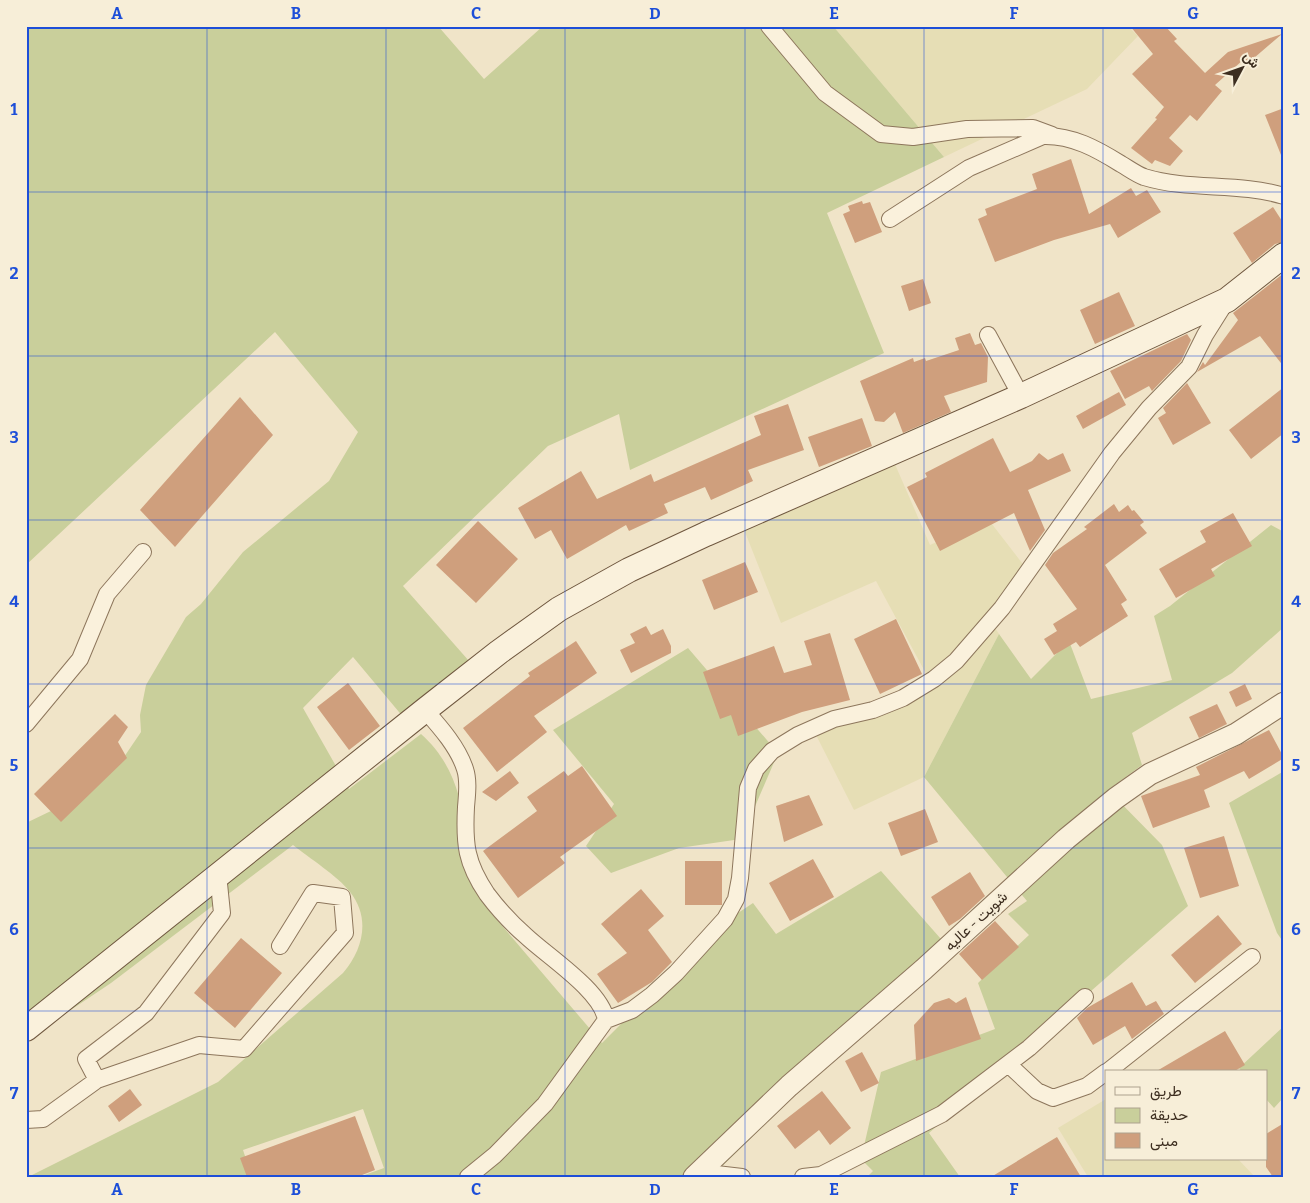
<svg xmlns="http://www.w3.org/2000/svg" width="1310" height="1203" font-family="Bitter,Vazirmatn,serif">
	<rect width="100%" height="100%" fill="#f0e4c8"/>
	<!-- farmland -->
	<path fill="#e6deb5" d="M833,26H1128L1138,36L1087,89L944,157Z
		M891,455L930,545L988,519L1029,572L986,614L999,634L924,777L854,810L815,733L930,681L876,581L781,623L741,522Z
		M1106,1099V1159H1238L1255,1177H1088L1058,1128Z"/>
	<!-- green -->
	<path fill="#c9cf9b" d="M26,26H438L484,79L543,26H833L944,157L827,213L884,353L630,470L619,414L548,446L403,586L469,661L404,718L353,657L303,708L349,789L421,734C475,782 459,847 487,908L602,1043L720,925L753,903L776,934L881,871L948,947L711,1177H359L384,1168L363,1109L243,1150L252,1177H28L218,1082L343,973C363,950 371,918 350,892C338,876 309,858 293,845L111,983L26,1040V823L53,810L124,757L141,732L140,715L146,685L186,617L201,604L243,552L329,481L358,432L275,332L26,565Z
		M1271,525L1284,532V627L1232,673L1132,733L1142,765L1108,790L1162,845L1188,906L929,1133L960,1177H867L873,1171L861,1159L881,1072L995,1029L978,983L1029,935L1008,914L1027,901L924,777L999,634L1031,679L1069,641L1091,699L1172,680L1154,616L1170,606Z
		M688,648L778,753L741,839L679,848L611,873L586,846L614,804L553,730Z
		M1284,771V943L1277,933L1229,803Z
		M1284,1026V1097L1274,1108L1266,1099V1072H1242L1239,1068Z"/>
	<!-- building -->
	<path fill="#cf9f7d" d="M1130,26H1165L1177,39L1174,41L1205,73L1228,52L1282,34L1247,64L1243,60L1215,85L1222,91L1197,121L1190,115L1169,138L1183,151L1170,166L1155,160L1152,164L1131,148L1157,119L1155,118L1164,107L1132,74L1153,54Z
		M1284,108V160H1283L1265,115Z
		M1071,159L1089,214L1131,188L1136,196L1147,190L1161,212L1118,238L1110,224L1054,240L995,262L978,219L987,215L985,209L1037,189L1032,174Z
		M862,201L863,204L870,202L882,232L855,243L843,214L850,211L848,206Z
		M1273,207L1284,224V242L1275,244L1252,263L1233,233Z
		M1284,273V367L1260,336L1197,372L1203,362L1205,365L1238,320L1233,313Z
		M923,279L931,303L909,311L901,286Z
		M1119,292L1135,326L1095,344L1080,310Z
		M970,333L975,345L981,343L988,357L987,382L944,396L951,412L903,433L895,412L884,422L875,421L860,381L913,358L914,362L925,358L926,361L959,350L955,338Z
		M1187,334L1191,340L1181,361L1152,391L1149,386L1125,399L1110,371Z
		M1187,383L1211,423L1173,445L1158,418L1166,413L1163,408Z
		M1284,387V433L1251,459L1229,430Z
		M1119,392L1126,405L1083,429L1076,416Z
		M240,397L273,435L175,547L140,510Z
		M788,404L804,450L748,470L753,481L711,500L705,487L664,504L668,513L629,531L626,525L567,559L551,530L535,539L518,508L581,471L597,499L651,474L654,482L761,435L754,416Z
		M862,418L872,446L819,467L808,437Z
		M993,438L1010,472L1032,461L1039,453L1048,460L1063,453L1071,471L1028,490L1045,530L1030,551L1014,513L940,551L907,487L927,477L925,473Z
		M1114,504L1119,512L1128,505L1132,511L1134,510L1144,522L1140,525L1147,533L1105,565L1127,600L1121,604L1128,616L1080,647L1076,642L1054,655L1044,639L1057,631L1053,624L1077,609L1045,565L1053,553L1087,529L1084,527Z
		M1233,513L1252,546L1211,569L1215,576L1176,598L1159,569L1206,542L1200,531Z
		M478,521L518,559L476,603L436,565Z
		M745,562L758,592L714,610L702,580Z
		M896,619L922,674L880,694L854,639Z
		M646,626L651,635L663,629L671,646V653L631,673L620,650L635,643L630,634Z
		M830,633L850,700L802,712L738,736L731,715L720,719L703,672L774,646L784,673L812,665L804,641Z
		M576,641L597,673L534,716L547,732L497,772L463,728L530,676L528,673Z
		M348,683L380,726L349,750L317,707Z
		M1245,684L1252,699L1236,707L1229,692Z
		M1217,704L1227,724L1199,738L1189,717Z
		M115,714L128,727L118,742L127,758L61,822L34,794Z
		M1269,730L1284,758L1249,779L1244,771L1204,790L1210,807L1153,828L1141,796L1200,775L1196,767Z
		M582,766L617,816L560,857L565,863L518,898L483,851L537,811L527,797L564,771L568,776Z
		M510,771L519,783L496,801L482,792Z
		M809,795L823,825L784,842L776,806Z
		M925,809L938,842L901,856L888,823Z
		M1224,836L1239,886L1200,898L1184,848Z
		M813,859L834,897L790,921L769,883Z
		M685,861H722V905H685Z
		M970,872L985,896L960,919L949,926L931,897Z
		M641,889L664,916L648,930L672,962L652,982L618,1003L597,974L627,953L601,924Z
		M1218,915L1242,944L1195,983L1171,955Z
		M995,921L1019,947L982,980L959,954Z
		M241,938L282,973L235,1028L194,993Z
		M1132,982L1146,1006L1156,1001L1164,1014L1132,1039L1125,1026L1093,1045L1077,1018L1087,1008Z
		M966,997L981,1039L916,1061L914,1025L934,1003L949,998L956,1003Z
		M1225,1031L1245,1065L1233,1072H1155Z
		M862,1052L879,1083L861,1092L845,1061Z
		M130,1089L142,1105L119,1122L108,1106Z
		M822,1091L851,1128L830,1145L819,1130L795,1149L777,1126Z
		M355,1116L375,1170L357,1177H247L240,1158Z
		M1284,1123V1177H1273L1266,1167V1134Z
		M1057,1137L1081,1177H991Z"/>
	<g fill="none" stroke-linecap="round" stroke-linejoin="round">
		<defs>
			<path id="minor" d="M769,26L825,93L881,134L913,137L967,129L1033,128L1052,135
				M890,219L969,168L1043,136C1072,135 1097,149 1121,164C1128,168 1136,174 1144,177C1190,191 1238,182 1284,196
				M988,335L1021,396
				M425,710C440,727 458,747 465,769C469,781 467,795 466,807C464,844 466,863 487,894C499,910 511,923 526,936C547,956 602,991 606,1020L545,1104L495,1155L468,1177
				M26,724L80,659L107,594L143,552
				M218,874L222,913L146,1013L86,1059L97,1080L199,1045L244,1049L345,933L342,897L313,893L280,946
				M606,1020L632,1010L652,995L676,973L725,919L736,899L740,878L748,788L756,769L772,751L798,735L834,719L873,710L903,698L934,679L956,661L1002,608L1112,453L1149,408L1189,367L1205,335L1227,300
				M1008,1064L1037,1091L1053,1098L1087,1086L1106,1072
				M1107,1072L1252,957
				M26,1120L43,1119L97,1080
				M699,1172L742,1177
				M803,1177L821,1175L942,1114L1029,1048L1085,997"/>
			<path id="tertiary" d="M694,1177L789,1086L924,969L1066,839L1116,798L1150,774L1236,734L1284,703"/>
			<path id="secondary" d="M26,1029L425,710L499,652L559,609L629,570L706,534L1021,396L1227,300L1284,255"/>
		</defs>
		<!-- minor casing -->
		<use href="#minor" stroke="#8d765c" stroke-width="18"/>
		<!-- tertiary casing -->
		<use href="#tertiary" stroke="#8d765c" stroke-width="23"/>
		<!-- secondary casing -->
		<use href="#secondary" stroke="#6f573f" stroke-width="26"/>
		<!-- minor -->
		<use href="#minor" stroke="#faf1dc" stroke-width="16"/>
		<!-- tertiary -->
		<use href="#tertiary" stroke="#faf1dc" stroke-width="21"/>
		<!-- secondary -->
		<use href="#secondary" stroke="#faf1dc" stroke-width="24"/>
	</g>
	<!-- grid -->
	<path fill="none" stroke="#1d4ed8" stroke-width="1" stroke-opacity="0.55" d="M207,26V1177M386,26V1177M565,26V1177M745,26V1177M924,26V1177M1103,26V1177M26,192H1284M26,356H1284M26,520H1284M26,684H1284M26,848H1284M26,1011H1284"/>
	<g text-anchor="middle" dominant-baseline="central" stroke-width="5" stroke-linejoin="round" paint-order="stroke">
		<!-- street labels -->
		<g font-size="15" fill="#3d2e20" stroke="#f7eed8">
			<text transform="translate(976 921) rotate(-43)">شويت - عاليه</text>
		</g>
	</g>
	<!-- border -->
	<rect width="1310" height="1203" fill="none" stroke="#f7eed8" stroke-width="55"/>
	<!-- legend -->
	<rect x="1105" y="1070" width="162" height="90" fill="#f7eed8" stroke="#ada18e"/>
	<rect x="1115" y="1087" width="25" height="8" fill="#faf1dc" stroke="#ada18e"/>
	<text x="1150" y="1096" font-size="15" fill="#3d2e20">طريق</text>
	<rect x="1115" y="1108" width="25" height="15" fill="#c9cf9b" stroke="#ada18e"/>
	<text x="1150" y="1120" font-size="15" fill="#3d2e20">حديقة</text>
	<rect x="1115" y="1133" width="25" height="15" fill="#cf9f7d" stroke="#ada18e"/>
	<text x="1150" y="1146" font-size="15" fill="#3d2e20">مبنى</text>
	<!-- north arrow -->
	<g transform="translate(1242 68) rotate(49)" stroke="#f7eed8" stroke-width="4" paint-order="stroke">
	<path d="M0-4L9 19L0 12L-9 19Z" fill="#3d2e20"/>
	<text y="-8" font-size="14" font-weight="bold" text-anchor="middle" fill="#3d2e20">ش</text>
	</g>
	<rect x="28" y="28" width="1254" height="1148" fill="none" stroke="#1d4ed8" stroke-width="2"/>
	<g font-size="16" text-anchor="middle" font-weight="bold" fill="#1d4ed8">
		<text x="117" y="19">A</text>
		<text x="296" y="19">B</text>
		<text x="476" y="19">C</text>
		<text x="655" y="19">D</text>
		<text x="834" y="19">E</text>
		<text x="1014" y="19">F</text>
		<text x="1193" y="19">G</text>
		<text x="14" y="115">1</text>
		<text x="1296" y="115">1</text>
		<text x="14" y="279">2</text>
		<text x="1296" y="279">2</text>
		<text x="14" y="443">3</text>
		<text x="1296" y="443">3</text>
		<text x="14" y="607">4</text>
		<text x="1296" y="607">4</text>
		<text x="14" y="771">5</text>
		<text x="1296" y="771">5</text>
		<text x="14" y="935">6</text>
		<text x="1296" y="935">6</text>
		<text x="14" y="1099">7</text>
		<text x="1296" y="1099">7</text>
		<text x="117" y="1195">A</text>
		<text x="296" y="1195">B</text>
		<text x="476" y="1195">C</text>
		<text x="655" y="1195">D</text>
		<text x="834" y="1195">E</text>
		<text x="1014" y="1195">F</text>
		<text x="1193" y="1195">G</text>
	</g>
</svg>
